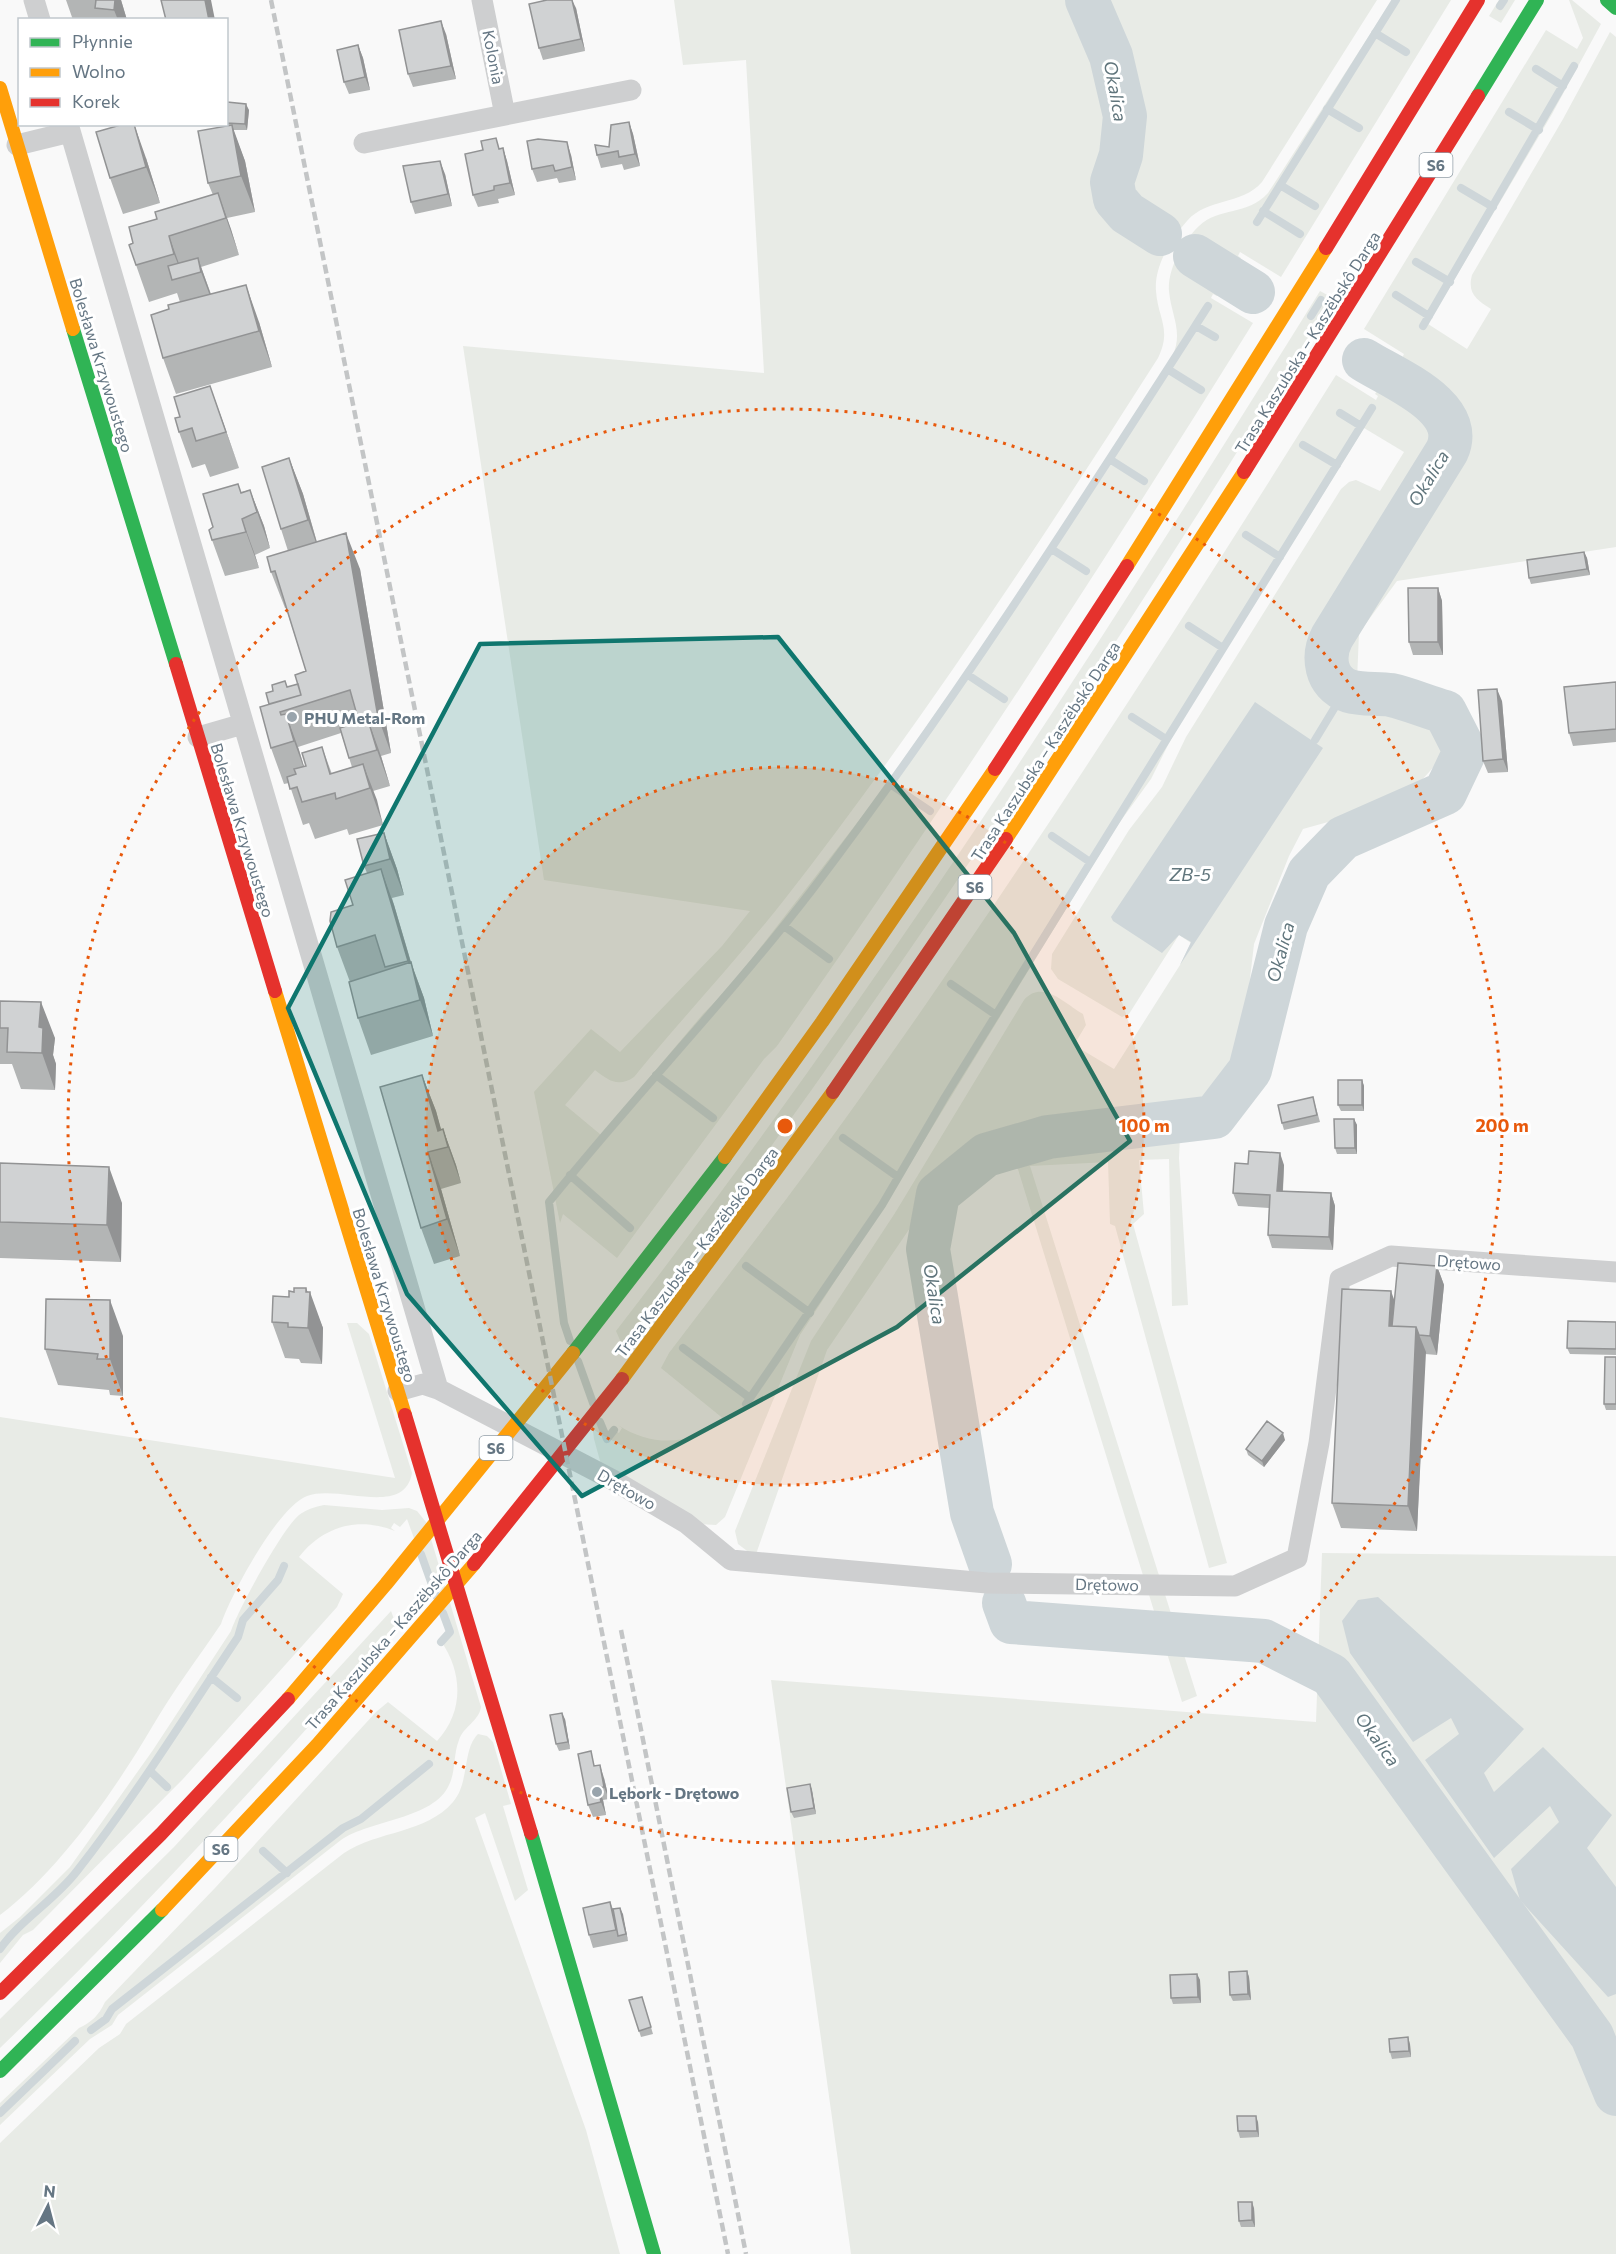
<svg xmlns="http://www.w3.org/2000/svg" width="1616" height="2254" font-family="Commissioner,sans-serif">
	<rect width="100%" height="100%" fill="#f9f9f9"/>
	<!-- green -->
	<path fill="#e8ebe6" d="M674,0H1377L1262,182C1241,206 1208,197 1187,221C1171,239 1154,266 1156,291C1158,319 1172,329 1158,358C1040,543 919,727 784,900C736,961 683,1017 634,1077C618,1088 608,1080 595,1070L565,1105L601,1135L703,1014L729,988L874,801L1005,615L1172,357C1184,332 1171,315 1169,291C1167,269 1184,240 1199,226C1219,207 1247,216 1268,193L1392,0H1451L1281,277L1240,252L1238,256L1241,258L1235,268L1255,281L1253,292L1244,298L1223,286L1217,296L1213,294L1211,298L1253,323C1100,569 943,810 777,1046L764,1059L617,1258L563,1214L560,1223L534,1092L591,1029L620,1052L722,946L750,911L544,880L463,346L764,373L746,60L683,65Z
		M1499,0H1515L1501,23L1489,16Z
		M1569,0H1572L1601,24L1552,114L1428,324L1467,349L1491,309C1477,300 1467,294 1472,275L1563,119L1610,32L1616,37V547L1397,581L1359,633L1357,681L1372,687L1368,698L1398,709L1446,733L1439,761L1403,801L1303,829L1289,856L1254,944L1244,1031L1214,1097L1181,1116L1179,1158L1188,1305L1172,1306L1169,1159L1139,1160L1144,1214L1133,1224L1227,1563L1209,1568L1115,1226L1110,1224L1108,1162L1030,1166L1197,1696L1182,1702L1017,1166L1000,1167V1149L989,1156L962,1197L927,1203L827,1350L755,1557L738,1544L735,1531L811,1341L895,1213L1024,1000C1043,979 1065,1004 1083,1014L1086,1025L1074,1045L1114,1069L1180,965L1191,943L1179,935L1129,1014L1122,1017L1058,979L1051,969L1052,954L1129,830L1162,787L1186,737L1341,489L1349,482L1356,480L1380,491L1404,452L1364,428L1176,729L1151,779L1117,826L884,1206L800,1335L725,1517L716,1525L699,1524L602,1468L594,1439L586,1378L607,1436L614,1430L619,1433L622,1428L618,1425C653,1448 692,1445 725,1420L661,1368L669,1353C732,1270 797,1187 858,1101C1026,865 1182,621 1336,375L1376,400L1378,396L1375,394L1382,384L1363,372L1364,360L1373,354L1393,366L1399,356L1402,358L1404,354L1364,329L1546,30L1577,49L1583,38Z
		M1320,291L1333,298C1111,658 878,1010 623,1347L616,1331C872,1000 1099,647 1320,291Z
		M347,1323H357L369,1334L412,1473C404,1518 339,1484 307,1496C277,1508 232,1593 221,1624C198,1658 173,1691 152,1727C115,1790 59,1871 0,1915V1417L395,1478Z
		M324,1505L382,1510L409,1508L417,1511L426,1522L481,1707C479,1721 463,1727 459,1740C453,1755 456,1771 449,1785C434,1819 370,1820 341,1840L118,2015L112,2025L90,2039L0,2125V2103L79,2028C92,2022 99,2015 105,2002L215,1888L376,1712L388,1702L437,1741C464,1712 463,1673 441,1641L448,1632L407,1519L400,1527L394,1523L391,1528L395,1531C359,1516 323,1526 299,1557L343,1594L337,1607L183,1779L33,1930L23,1935L0,1963V1933L20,1917L70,1867L153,1750L231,1631C238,1610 282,1529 299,1515C307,1509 315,1507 324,1505Z
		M1322,1553L1616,1556V2254H851L771,1680L1316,1722Z
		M391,1611L397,1627C270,1772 139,1914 0,2048V2019L174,1847Z
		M478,1734L487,1736L493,1742L511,1804L503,1806L528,1890L515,1901L485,1813L475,1818L586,2130L620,2254H0V2143L99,2048L120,2034L126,2024L344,1853C377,1831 427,1833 453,1802C470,1782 462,1750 478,1734Z"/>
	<!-- water -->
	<path fill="#ced6d9" d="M1255,702L1323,748L1180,965L1191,942L1179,935L1162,953L1113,921L1111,917Z
		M1378,1597L1524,1729L1484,1773L1494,1792L1543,1747L1612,1815L1587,1848L1616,1887V1994L1608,1997L1520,1900L1511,1869L1559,1822L1550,1806L1494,1858L1425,1760L1459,1734L1451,1718L1413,1742L1350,1653L1342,1621L1358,1600Z"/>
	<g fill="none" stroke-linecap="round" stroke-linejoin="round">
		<!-- stream -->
		<path stroke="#ced6d9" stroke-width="8" d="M1500,6L1504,0
			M1375,33L1406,52
			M1536,69L1563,86
			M1327,109L1359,128
			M1509,112L1539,130
			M1280,185L1315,206
			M1461,188L1493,207
			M1263,211L1300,234
			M1257,222L1396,0
			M1416,262L1450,282
			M1396,295L1429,316
			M1311,316L1321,300
			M1196,326L1215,337
			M1423,326L1574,66
			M1169,370L1201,390
			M1340,413L1361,426
			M1303,445L1337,465
			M1111,460L1144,481
			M1246,535L1280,557
			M1053,550L1086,571
			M1189,626L1223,648
			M968,675L1004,699
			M1132,717L1166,739
			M1315,740L1346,689
			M890,784L930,811
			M1052,836L1090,862
			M784,926L829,959
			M951,984L996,1015
			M656,1075L713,1118
			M843,1138L898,1177
			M570,1175L630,1228
			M746,1266L810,1313
			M570,1341L564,1323L549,1202C634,1096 729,998 812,890C955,702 1081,504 1208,306
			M683,1348L750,1398
			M578,1361L593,1403
			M746,1404L882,1205L945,1097L1372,408
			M600,1422L607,1439L614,1430
			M421,1554L436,1596
			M441,1642L450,1632L443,1613
			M211,1677L237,1698
			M150,1771L167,1787
			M263,1851L287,1873
			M0,1949C20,1920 55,1900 77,1871C135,1797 185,1716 238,1637L243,1620L278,1580L284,1566
			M91,2030L106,2019L112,2009L343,1828L361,1819L429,1764
			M0,2113L75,2041"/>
		<!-- river -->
		<path stroke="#ced6d9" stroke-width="44" d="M1087,0L1111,56L1125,116L1121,155L1112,182L1115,199L1127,213L1160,234
			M1195,256L1253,292
			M990,1564L972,1513L928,1249L938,1194L986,1155L1048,1137L1214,1117L1250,1070L1286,926L1309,873L1343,838L1445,793L1465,751L1445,712C1427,707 1409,699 1391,695C1378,693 1362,695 1349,691C1325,683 1322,656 1332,637L1447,451C1467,407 1394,379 1364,360
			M1004,1603L1011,1622L1264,1641L1331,1675L1592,2036L1616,2094"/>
		<!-- street -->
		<path stroke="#cecfd0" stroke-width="21" d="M34,0L40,20
			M482,0L505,115
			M68,124L438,1389
			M364,143L631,90
			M17,145L70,132
			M198,737L243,724
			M398,1391L423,1384L438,1389L613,1480L686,1523L731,1560L987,1583L1235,1586L1297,1558L1319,1443L1340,1279L1391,1256L1616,1272"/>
		<!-- fast -->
		<path stroke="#30b455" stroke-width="14" d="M1607,0L1616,8
			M1478,96L1537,0
			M73,329L176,664
			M573,1353L725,1157
			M531,1833L654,2254
			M0,2071L162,1910"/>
		<!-- slow -->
		<path stroke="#ff9f0a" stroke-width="14" d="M0,88L73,329
			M1127,566L1326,248
			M1006,839L1244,472
			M275,991L405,1415
			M725,1157L822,1022L995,769
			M622,1379L833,1092
			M288,1699L386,1584L573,1353
			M162,1910L317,1745L474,1564"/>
		<!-- jam -->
		<path stroke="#e5322d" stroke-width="14" d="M1326,248L1478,0
			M1244,472L1478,96
			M176,664L275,991
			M995,769L1127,566
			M833,1092L1006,839
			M405,1415L531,1833
			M474,1564L622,1379
			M0,1993L161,1834L288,1699"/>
		<!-- rail -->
		<path stroke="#c3c5c6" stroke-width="4.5" stroke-dasharray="9 4.5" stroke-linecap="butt" d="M271,0L728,2254
			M621,1630L746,2254"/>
	</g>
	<!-- wall -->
	<path fill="#b3b5b5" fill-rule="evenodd" d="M66,0H121L127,20H73Z
		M576,8L585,51L543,60L539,48Z
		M446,34L456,79L413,87L408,74Z
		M358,45L363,58L370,90L349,94L344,82Z
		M227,102L249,110L247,130H233L245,161L255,212L227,218L239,255L201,267L211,294L259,322L272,367L176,394L163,358L169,309L180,302L177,293L149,302L136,265L133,243L157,219L213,195L208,183L227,126Z
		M629,122L633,134L640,166L624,170L622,164L601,168L597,155L609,147Z
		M503,148L507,161L515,195L498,199L499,203L478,207L473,195L500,149Z
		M571,155L576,180L559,183L557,178L537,182L532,169Z
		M146,158L160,203L123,214L110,178Z
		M445,174L452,206L415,214L411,202Z
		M210,386L239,468L210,477L205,464L192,468L179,432L180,417Z
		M289,458L303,494L317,542L360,569L391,753L381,756L390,786L373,791L383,825L349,835L347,829L315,839L309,823L303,825L289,783L284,784L271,748L269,704L273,691L285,681L287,687L298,684L306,671L286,608H285L271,572L288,551L281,529ZM341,733L352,767L332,774L322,747L306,766H304L298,747Z
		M250,490L264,526L270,548L255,555L259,568L225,576L212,540L241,492Z
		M1584,552L1587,558L1590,575L1531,584L1529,578Z
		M1438,588L1442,601L1443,655H1413L1409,642Z
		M1616,682V742L1573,746L1569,733Z
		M1502,701L1508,772L1488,773L1483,761Z
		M384,833L397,869L404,895L392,898L411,962L424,998L433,1036L371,1055L358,1018L350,982L337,947L353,905L367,873L364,866Z
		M0,1001L55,1038L53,1055L56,1064L55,1090L21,1089L12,1064H0Z
		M422,1075L436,1111L441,1130L443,1129L456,1165L461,1183L441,1189L460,1256L434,1264L421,1228Z
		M1362,1080L1364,1086V1111H1341L1338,1105Z
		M1313,1097L1320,1122L1284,1130L1282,1123Z
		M1354,1119L1357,1125V1154H1337L1335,1148Z
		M0,1163L122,1203L121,1262L0,1258Z
		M1284,1165L1283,1191L1331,1193L1335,1206L1333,1250L1272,1248L1268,1235L1269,1208L1238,1206L1233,1193Z
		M1437,1266L1444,1285L1437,1355L1425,1354L1417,1531L1341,1528L1332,1503L1394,1301Z
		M306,1288L323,1328L322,1364L301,1363L299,1359L285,1358L272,1322L289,1297L294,1292Z
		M1616,1322V1355L1570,1354L1567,1348Z
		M123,1336V1396L110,1395L109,1390L58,1385L45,1349Z
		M1616,1357V1410H1606L1604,1404Z
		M1285,1440L1264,1467L1248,1455L1246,1449Z
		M565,1719L570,1749L559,1751L556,1744Z
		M604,1778L609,1799L603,1800L606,1815L593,1817L588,1805Z
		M810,1784L812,1790L816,1814L794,1818L791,1812Z
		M610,1902L613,1909L620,1908L628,1941L593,1948L589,1935Z
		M1247,1971L1249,1977L1251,2000L1233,2001L1230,1995Z
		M1197,1974L1200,1980L1201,2003L1173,2004L1171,1998Z
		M642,1997L653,2034L641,2037L629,2000Z
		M1410,2044L1411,2057L1392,2059L1390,2052Z
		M1258,2122L1259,2137L1240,2138L1238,2131Z
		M1254,2208L1255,2227H1241L1239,2221Z"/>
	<!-- shaded-wall -->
	<path fill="#929394" d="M114,0H121L127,20H118L114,10Z
		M205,0H211L215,20H209Z
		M572,0L576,8L585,51L581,39Z
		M441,21L446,34L456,79L451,66Z
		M358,45L363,58L370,90L365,77Z
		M246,104L249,110L247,130L245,124Z
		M629,122L633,134L640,166L635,154Z
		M134,124L146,158L160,203L146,167Z
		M232,125L245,161L255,212L241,176Z
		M567,142L571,155L576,180L572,167Z
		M503,148L507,161L515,195L510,183Z
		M440,161L445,174L452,206L448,194Z
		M218,193L231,229L239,255L226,218Z
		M169,236L182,272L183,277L174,254Z
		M198,258L211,295L215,309L201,272Z
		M246,285L259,322L272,367L259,331Z
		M210,386L223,422L239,468L226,432Z
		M289,458L303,494L321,557L308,520Z
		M250,490L264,526L270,548L257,512Z
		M242,519L255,555L259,568L246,532Z
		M346,533L360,569L391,753L378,717Z
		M1584,552L1587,558L1590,575L1587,569Z
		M1438,588L1442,601L1443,655L1438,642Z
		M1497,689L1502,701L1508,772L1503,759Z
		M286,714L299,750L307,777L294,741Z
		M368,720L381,756L390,786L377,750Z
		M363,764L377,800L383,825L370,788Z
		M384,833L397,869L404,895L390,859Z
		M381,869L394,905L411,963L424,998L433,1036L420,1000L415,981L408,961Z
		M41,1002L55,1038L53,1055L56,1064L55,1090L42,1053L39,1027Z
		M422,1075L436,1111L446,1147L438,1131Z
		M1362,1080L1364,1086V1111L1362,1105Z
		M1354,1119L1357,1125V1154L1355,1148Z
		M443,1129L456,1165L461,1183L448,1147Z
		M428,1152L441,1189L460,1256L447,1219Z
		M1280,1153L1284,1165L1282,1204L1277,1191Z
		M109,1167L122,1203L121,1262L107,1225Z
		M1331,1193L1335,1206L1333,1250L1329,1237Z
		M1437,1266L1444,1285L1437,1355L1430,1336Z
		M306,1288L310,1299V1292L323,1328L322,1364L308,1328Z
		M1391,1291L1400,1316L1399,1333L1389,1326Z
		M110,1300L123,1336V1396L110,1359Z
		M1416,1327L1426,1352L1417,1531L1408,1506Z
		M1283,1433L1285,1440L1264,1467L1262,1461Z
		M562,1713L565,1719L570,1749L568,1742Z
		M600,1765L604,1778L609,1799L604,1787Z
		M810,1784L812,1790L816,1814L814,1808Z
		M598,1788L603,1800L606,1815L601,1802Z
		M620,1908L623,1914L628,1941L626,1934Z
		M1247,1971L1249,1977L1251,2000L1248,1994Z
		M1197,1974L1200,1980L1201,2003L1198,1997Z
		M1408,2037L1410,2044L1411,2057L1409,2051Z
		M1256,2116L1258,2122L1259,2137L1257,2131Z
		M1252,2202L1254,2208L1255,2227L1252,2220Z"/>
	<!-- building -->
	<path fill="#d0d2d3" stroke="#929394" stroke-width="1.5" d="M95,0H115L114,10L95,8L96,0Z
		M161,0H205L209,20H166Z
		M547,0H572L581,39L539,48L529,4Z
		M441,21L451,66L408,74L399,30Z
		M358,45L365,77L344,82L337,50Z
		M227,102L246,104L245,124L226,123Z
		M629,122L635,154L619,157L618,151L597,155L595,145L609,147L611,125Z
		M124,124H134L146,167L110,178L96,132Z
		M232,125L241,176L208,183L198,131Z
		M496,138L499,149L503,148L510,183L494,186V190L473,195L465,154L483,150L481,141Z
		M538,139L567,142L572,167L555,171L553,165L532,169L527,141Z
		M440,161L448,194L411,202L403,166Z
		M218,193L226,218L169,236L174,254L136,265L129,245L133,243L129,227L157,219L155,212Z
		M198,258L201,272L172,280L168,266Z
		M246,285L259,331L163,358L151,315L169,309L168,305Z
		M210,386L226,432L196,441L192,428L179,432L175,418L180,417L174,397Z
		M289,458L308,520L281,529L262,467Z
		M238,484L241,493L250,490L257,512L242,519L246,532L212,540L209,530L213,527L203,494Z
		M346,533L378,717L368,720L377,750L349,758L340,728L359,722L350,690L280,712L281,715L286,714L294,741L271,748L260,707L301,695L295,675L306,671L275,571L271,572L267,557Z
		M1584,552L1587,569L1529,578L1527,560Z
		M1408,588H1438V642H1409Z
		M285,681L287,687L298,684L301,695L269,704L266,693L273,691L272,685Z
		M1616,682V729L1569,733L1564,687Z
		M1497,689L1503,759L1483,761L1478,690Z
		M322,747L330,774L363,764L370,788L336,799L335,793L302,802L297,787L290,789L287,777L296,774L294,769L306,766L302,753Z
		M384,833L390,859L364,866L357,839Z
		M381,869L408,961L385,967L375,935L337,947L330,921L331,912L353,905L345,880Z
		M411,962L420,1000L358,1018L349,982Z
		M0,1001L41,1002L39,1027L43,1028L42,1053L7,1052L8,1028H0Z
		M422,1075L438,1131L443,1129L448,1147L428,1152L447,1219L421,1228L380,1087Z
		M1338,1080H1362V1105H1338Z
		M1313,1097L1317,1115L1282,1123L1278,1105Z
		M1334,1119H1354L1355,1148H1335Z
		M1249,1151L1280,1153L1277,1191L1331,1193L1329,1237L1268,1235L1270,1195L1233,1193L1235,1163L1248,1164Z
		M0,1163L109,1167L107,1225L0,1222Z
		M1398,1263L1437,1266L1430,1336L1419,1335L1416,1327L1392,1326Z
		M294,1288H306V1292H310L308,1328L288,1327V1323L272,1322L273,1296L289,1297V1291L294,1292Z
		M1342,1289L1391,1291L1389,1326L1416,1327L1408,1506L1332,1503Z
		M46,1299L110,1300V1359H97L98,1354L45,1349Z
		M1568,1321L1616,1322V1349L1567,1348Z
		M1605,1357H1616V1404H1604Z
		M1267,1421L1283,1433L1262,1461L1246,1449Z
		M562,1713L568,1742L556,1744L550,1715Z
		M591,1751L594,1766L600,1765L604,1787L598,1788L601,1802L588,1805L578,1754Z
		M810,1784L814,1808L791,1812L787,1788Z
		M610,1902L616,1930L589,1935L583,1908Z
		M620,1908L626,1934L618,1936L613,1909Z
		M1247,1971L1248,1994L1230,1995L1229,1972Z
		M1197,1974L1198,1997L1171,1998L1170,1975Z
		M642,1997L651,2027L639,2031L629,2000Z
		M1408,2037L1409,2051L1390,2052L1389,2039Z
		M1237,2116H1256L1257,2131H1238Z
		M1238,2202H1252V2220L1239,2221Z"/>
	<!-- marked area -->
	<path fill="#0f766e" fill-opacity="0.2" stroke="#0f766e" stroke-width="4.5" stroke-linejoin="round" d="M778,637L1014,933L1130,1141L897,1327L582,1496L407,1294L288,1008L480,644Z"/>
	<!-- distance rings -->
	<circle cx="785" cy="1126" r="359" fill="#e8590c" fill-opacity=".12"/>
	<g fill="none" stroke="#e8590c" stroke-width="3" stroke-dasharray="3 6">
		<circle cx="785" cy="1126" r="359"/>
		<circle cx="785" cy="1126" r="717"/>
	</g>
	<!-- markers -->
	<g fill="#99a4ac" stroke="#fff" stroke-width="2">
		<circle cx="292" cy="717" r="6"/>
		<circle cx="597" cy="1792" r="6"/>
	</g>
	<g text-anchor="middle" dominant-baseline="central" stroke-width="6" stroke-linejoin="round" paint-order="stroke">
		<!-- shield labels -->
		<g fill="#fff" stroke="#939fa8" stroke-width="1.5">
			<rect x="1419.5" y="153" width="33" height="24" rx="4.5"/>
			<rect x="958.5" y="875" width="33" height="24" rx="4.5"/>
			<rect x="479.5" y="1436" width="33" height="24" rx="4.5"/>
			<rect x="204.5" y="1837" width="33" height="24" rx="4.5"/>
		</g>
		<g font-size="15" font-weight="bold" fill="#657683">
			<text x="1436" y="165">S6</text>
			<text x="975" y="887">S6</text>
			<text x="496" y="1448">S6</text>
			<text x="221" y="1849">S6</text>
		</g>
		<!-- street labels -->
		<g font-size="16" fill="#657683" stroke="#fff">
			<text transform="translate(494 57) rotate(79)">Kolonia</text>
			<text transform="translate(1307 342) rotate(-58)">Trasa Kaszubska – Kaszëbskô Darga</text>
			<text transform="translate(102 365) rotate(73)">Bolesława Krzywoustego</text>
			<text transform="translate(1045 751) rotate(-57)">Trasa Kaszubska – Kaszëbskô Darga</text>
			<text transform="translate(243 830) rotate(73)">Bolesława Krzywoustego</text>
			<text transform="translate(696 1252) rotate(-53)">Trasa Kaszubska – Kaszëbskô Darga</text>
			<text transform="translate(1469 1262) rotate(4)">Drętowo</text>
			<text transform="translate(385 1295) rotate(73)">Bolesława Krzywoustego</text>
			<text transform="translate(627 1489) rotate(30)">Drętowo</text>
			<text transform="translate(1107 1584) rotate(1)">Drętowo</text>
			<text transform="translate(393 1630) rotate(-49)">Trasa Kaszubska – Kaszëbskô Darga</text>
		</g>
		<!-- poi labels -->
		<g font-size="16" font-weight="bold" fill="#657683" stroke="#fff" text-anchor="start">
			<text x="304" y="717">PHU Metal-Rom</text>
			<text x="609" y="1792">Lębork - Drętowo</text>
		</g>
		<!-- water labels -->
		<g font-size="18" font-style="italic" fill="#60757c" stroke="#fff">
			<text transform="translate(1116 91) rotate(80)">Okalica</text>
			<text transform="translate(1428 478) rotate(-59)">Okalica</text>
			<text x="1190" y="874">ZB-5</text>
			<text transform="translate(1280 952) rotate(-75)">Okalica</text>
			<text transform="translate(935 1294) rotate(81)">Okalica</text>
			<text transform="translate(1378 1739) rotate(54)">Okalica</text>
		</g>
	</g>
	<circle cx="785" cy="1126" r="9" fill="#e8590c" stroke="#fff" stroke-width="3"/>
	<g font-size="18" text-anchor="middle" font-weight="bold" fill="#e8590c" stroke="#fff" stroke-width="6" stroke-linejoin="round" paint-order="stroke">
		<text x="1144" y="1132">100 m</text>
		<text x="1502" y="1132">200 m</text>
	</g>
	<!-- legend -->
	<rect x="18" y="18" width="210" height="108" fill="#ffffff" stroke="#c1c8cd" stroke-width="1.5"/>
	<rect x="30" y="38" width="30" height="9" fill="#30b455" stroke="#c1c8cd" stroke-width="1.5"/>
	<text x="72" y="48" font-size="18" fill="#657683">Płynnie</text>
	<rect x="30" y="68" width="30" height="9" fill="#ff9f0a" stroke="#c1c8cd" stroke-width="1.5"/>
	<text x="72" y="78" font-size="18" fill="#657683">Wolno</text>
	<rect x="30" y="98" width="30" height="9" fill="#e5322d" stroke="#c1c8cd" stroke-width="1.5"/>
	<text x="72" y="108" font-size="18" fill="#657683">Korek</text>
	<!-- north arrow -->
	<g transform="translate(48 2206) rotate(6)" stroke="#ffffff" stroke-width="4.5" paint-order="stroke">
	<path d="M0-4.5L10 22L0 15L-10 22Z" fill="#657683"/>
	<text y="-9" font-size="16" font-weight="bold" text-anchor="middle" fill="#657683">N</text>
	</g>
</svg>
